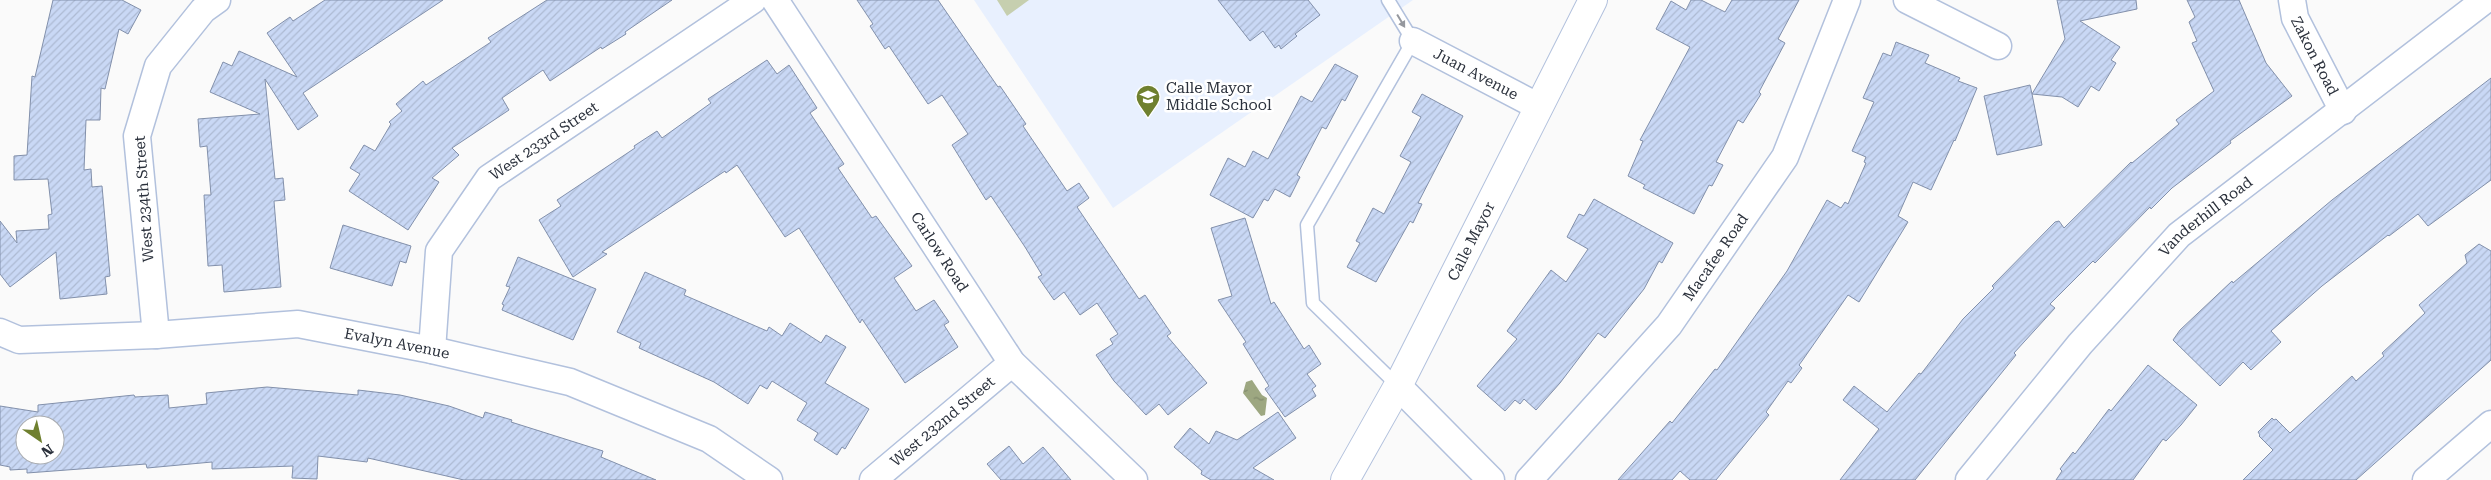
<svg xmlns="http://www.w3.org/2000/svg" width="2491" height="480" font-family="'Roboto Serif',serif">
	<defs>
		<pattern id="water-ripples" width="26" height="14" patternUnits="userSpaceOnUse" patternTransform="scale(1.25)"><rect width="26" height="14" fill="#9da781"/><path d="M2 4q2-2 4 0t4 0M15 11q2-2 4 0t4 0" fill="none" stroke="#80896b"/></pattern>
		<pattern id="building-hatch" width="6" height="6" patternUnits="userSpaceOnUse" patternTransform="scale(1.25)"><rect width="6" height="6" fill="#c9d8f5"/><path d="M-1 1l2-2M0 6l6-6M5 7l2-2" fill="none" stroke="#adbad3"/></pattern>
	</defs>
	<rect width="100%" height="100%" fill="#fafafa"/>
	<!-- built -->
	<path fill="#e8f0fe" d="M974,0H1413L1113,208Z"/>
	<!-- green -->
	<path fill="#c6cfaf" d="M997,0H1029L1007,16Z"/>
	<!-- water -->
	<path fill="url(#water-ripples)" d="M1252,380L1262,395L1267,398L1265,415L1261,416L1243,393L1246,382Z"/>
	<!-- building -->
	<path fill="url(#building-hatch)" stroke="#8290ab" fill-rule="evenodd" d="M53,0H122L141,10L128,34L119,29L105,89L101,88L100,120H86L84,170L91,169L92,187L102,186L110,276L105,277L107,294L60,299L56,252L10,287L0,274V221L17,243L16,231L49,229L48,215L52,214L48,179L14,180V156L27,155L32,76L35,77Z
		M325,0H443L303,93L318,116L298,130L265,79L275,179L283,178L285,200L274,201L281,287L224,292L222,265L208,266L204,195H211L207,146L200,147L198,119L260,114L210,92L223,62L232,66L239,51L297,77L267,33L290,17L293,21Z
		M547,0H672L625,32L626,34L602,49L601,47L550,81L543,70L502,98L509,110L452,148L459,155L432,178L439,182L408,230L349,191L360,174L350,168L364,145L375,151L391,124L389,122L402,111L396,104L423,81L426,85L491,42L488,38Z
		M857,0H938L998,87L1000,86L1026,124L1023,126L1067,191L1079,183L1089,198L1077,207L1139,299L1145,295L1171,333L1167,336L1207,383L1168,415L1159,404L1146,415L1114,381L1096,355L1113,344L1110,339L1118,334L1097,303L1080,315L1064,292L1054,300L1038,277L1042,275L1025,247L991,196L986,200L952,145L968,134L942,95L928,104L889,46L885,49L870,26L873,24Z
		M1218,0H1308L1320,15L1295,34L1297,36L1281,49L1279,45L1275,48L1263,31L1250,41Z
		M1691,0H1701L1725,12L1732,0H1799L1778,39L1785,43L1759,92L1761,94L1743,123L1738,120L1716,162L1723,165L1712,186L1709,185L1694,214L1643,188L1645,185L1628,176L1643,141L1640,140L1690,47L1656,29L1671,1L1686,10Z
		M2057,0H2136L2137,9L2080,21L2120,47L2111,60L2116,63L2099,91L2091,86L2078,107L2062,97L2032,94L2042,145L1997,155L1984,96L2030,85L2032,94L2065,39Z
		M2187,0H2239L2266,63L2292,96L2230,141L2231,143L2172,188L2151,209L2150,207L2095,263L2093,261L2050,304L2055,308L2014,353L2016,355L1915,480H1840L1879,429L1843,400L1854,386L1887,412L1919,373L1921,374L1963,319L1994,288L1992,286L2055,222L2059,221L2064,228L2131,162L2132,163L2179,124L2176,120L2214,91L2192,43L2197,41L2189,22L2195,17Z
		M1896,42L1929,55L1925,63L1960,78L1958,81L1977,88L1955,141L1954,140L1931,190L1913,182L1898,216L1908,222L1859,302L1848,295L1802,361L1799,365L1802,368L1791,383L1788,381L1766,412L1769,415L1716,480H1690L1680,471L1672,480H1618L1670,421L1672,423L1715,369L1717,370L1787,271L1827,200L1841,208L1845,202L1848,204L1866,163L1864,162L1866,157L1852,151L1874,102L1863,98L1883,53L1891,56Z
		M767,60L777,74L789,65L817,108L810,113L844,164L838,168L872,218L876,216L912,266L894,278L916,311L934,300L949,322L944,325L958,347L905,383L862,319L860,323L799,228L785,237L737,165L726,173L725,171L602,252L607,254L573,277L539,220L561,206L557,200L635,148L634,146L657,131L662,138L711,103L708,99Z
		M1335,64L1358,76L1345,101L1342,99L1326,129L1322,127L1297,175L1300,177L1290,197L1275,189L1268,201L1264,199L1253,218L1210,195L1228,158L1245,167L1253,151L1268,159L1301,96L1312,102Z
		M2491,78V180L2428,226L2418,214L2389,236L2388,235L2322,286L2271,331L2281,342L2251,370L2243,362L2220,386L2173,340L2180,330L2232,281L2233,283L2332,200Z
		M1422,94L1463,116L1418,203L1422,204L1413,223L1410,221L1376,282L1347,267L1360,243L1356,241L1373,208L1384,214L1411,162L1400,156L1421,117L1412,112Z
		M1594,199L1673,243L1662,263L1659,261L1644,289L1605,338L1598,333L1560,383L1536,410L1524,399L1520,404L1515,400L1505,411L1477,386L1517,339L1507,331L1551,270L1566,282L1588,249L1567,237L1579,214L1584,216Z
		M1245,218L1271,304L1274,302L1304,349L1309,345L1321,364L1307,374L1316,386L1312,389L1316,396L1285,417L1265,389L1269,386L1243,344L1246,342L1218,300L1232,296L1211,228Z
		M343,225L411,246L406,263L400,261L392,286L330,268Z
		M2479,244L2491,251V360L2356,480H2243L2273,450L2259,436L2260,435L2258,432L2272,418L2274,420L2276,419L2290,433L2352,376L2356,381L2384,356L2382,353L2425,313L2419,305L2467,263L2465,255Z
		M518,257L596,289L573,340L502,310L504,305L502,304L510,287L506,286Z
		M645,272L686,290L684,295L767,331L769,327L782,336L790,323L821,343L826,335L846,347L825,383L869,409L845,449L842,447L837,455L814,440L818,433L797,420L807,403L772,381L767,389L760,385L748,404L714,382L639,348L641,343L617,332Z
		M2148,365L2197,405L2181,425L2166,441L2163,439L2133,480H2056L2062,471L2060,469L2073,452L2075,454L2109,409L2111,411Z
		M267,387L358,395V390L400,395L449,406L483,418L485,412L512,420L511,422L603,451L601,457L656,480H464L368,458L367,462L318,456L317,479L292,478L293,466L212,469V462L147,468L146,464L27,473V469L10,470V467L0,465V406L38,412V405L134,395L135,397L168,395L169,408L207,404L206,393ZM25,425H55V455H25Z
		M1278,412L1296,438L1253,468L1274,480H1211L1201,474L1202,471L1174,447L1190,428L1209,444L1216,431L1237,440Z
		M1009,446L1023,464L1043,447L1071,480H1001L987,464Z"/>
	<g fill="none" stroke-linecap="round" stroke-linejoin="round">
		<defs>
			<path id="service" d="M1388,0L1413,41L1307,225L1313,303L1398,386"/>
			<g id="minor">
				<path id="s1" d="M775,0L1012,363L1134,480"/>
				<path d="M1907,0L1998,46"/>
				<path id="s2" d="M2292,0L2295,18L2343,111"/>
				<path id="s3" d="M1413,41L1539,107"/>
				<path id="s4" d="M0,332L19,340L156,335L298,324L432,350L570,382L709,439L769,480"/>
				<path d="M156,335L137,136L158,66L203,10L217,0"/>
				<path id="s5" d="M432,350L439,251L489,178L753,0"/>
				<path d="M1398,386L1491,480"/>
				<path id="s6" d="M873,480L1012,363"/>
				<path id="s7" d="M1529,480L1669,325L1785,157L1847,0"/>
				<path id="s8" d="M1969,480L2080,344L2179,235L2485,0"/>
				<path d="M2426,480L2491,424"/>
			</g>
			<g id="tertiary">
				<path id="s9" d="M1345,480L1398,386L1593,0"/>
			</g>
		</defs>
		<!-- service casing -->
		<use href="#service" stroke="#b2c1dd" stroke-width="15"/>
		<!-- minor casing -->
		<use href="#minor" stroke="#b2c1dd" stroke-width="29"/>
		<!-- tertiary casing -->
		<use href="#tertiary" stroke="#b2c1dd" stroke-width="30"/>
		<!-- service -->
		<use href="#service" stroke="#fff" stroke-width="12"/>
		<!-- minor -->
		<use href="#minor" stroke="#fff" stroke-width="26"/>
		<!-- tertiary -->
		<use href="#tertiary" stroke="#fff" stroke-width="28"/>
	</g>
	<!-- one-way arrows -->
	<defs><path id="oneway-solid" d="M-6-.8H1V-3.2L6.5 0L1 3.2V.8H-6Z" transform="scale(1.25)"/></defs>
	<use fill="#95989e" href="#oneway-solid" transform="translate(1401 21) rotate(59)"/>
	<!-- icons -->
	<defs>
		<symbol id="school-pin" viewBox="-11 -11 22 30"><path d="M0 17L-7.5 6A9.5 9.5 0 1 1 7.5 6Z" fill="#6f802f" stroke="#fff"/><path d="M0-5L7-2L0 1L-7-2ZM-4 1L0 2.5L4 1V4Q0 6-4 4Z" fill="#fff"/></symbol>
	</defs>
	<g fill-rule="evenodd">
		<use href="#school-pin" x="1134" y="83" width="28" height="38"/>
	</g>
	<g text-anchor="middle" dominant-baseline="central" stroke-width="5" stroke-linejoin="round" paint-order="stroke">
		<!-- street labels -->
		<g font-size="15" fill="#2b313c" stroke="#fff">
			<text stroke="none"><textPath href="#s2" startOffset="61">Zakon Road</textPath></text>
			<text stroke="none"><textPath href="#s3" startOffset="71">Juan Avenue</textPath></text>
			<text stroke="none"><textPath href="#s5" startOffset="254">West 233rd Street</textPath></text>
			<text transform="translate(144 199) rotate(-94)">West 234th Street</text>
			<text stroke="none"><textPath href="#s8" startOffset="355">Vanderhill Road</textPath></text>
			<text stroke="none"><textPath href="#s9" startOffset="270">Calle Mayor</textPath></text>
			<text stroke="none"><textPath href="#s1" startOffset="301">Carlow Road</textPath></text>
			<text stroke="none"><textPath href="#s7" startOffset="291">Macafee Road</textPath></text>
			<text stroke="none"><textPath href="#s4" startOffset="401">Evalyn Avenue</textPath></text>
			<text stroke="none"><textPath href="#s6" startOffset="91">West 232nd Street</textPath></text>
		</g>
		<!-- poi labels -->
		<g font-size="15" fill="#2b313c" stroke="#fff" text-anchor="start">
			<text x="1166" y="88">Calle Mayor<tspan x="1166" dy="17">Middle School</tspan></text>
		</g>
	</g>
	<!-- north arrow -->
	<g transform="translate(40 440) rotate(146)"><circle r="24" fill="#ffffff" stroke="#aaadb1"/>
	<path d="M0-4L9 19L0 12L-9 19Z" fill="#6f802f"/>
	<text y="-8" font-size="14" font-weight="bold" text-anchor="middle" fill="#2b313c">N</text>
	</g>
</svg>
